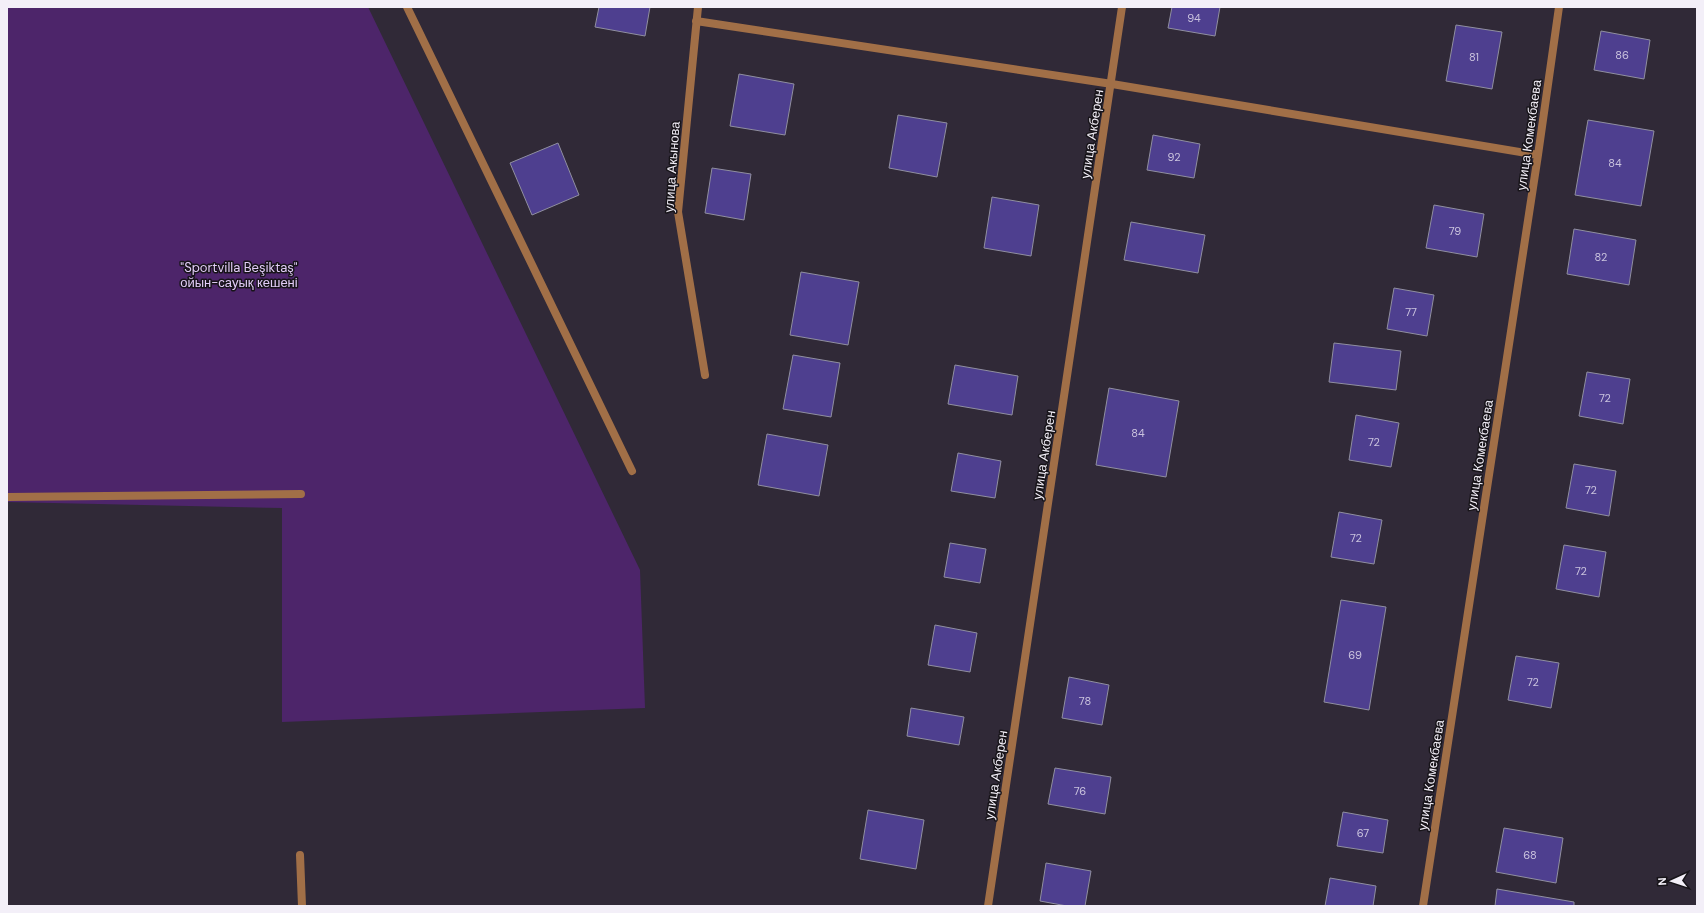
<svg xmlns="http://www.w3.org/2000/svg" width="1704" height="913" font-family="'DM Sans',sans-serif">
	<rect width="100%" height="100%" fill="#302937"/>
	<!-- green -->
	<path fill="#4d256a" d="M7,7H368L640,570L645,708L282,722V508L7,502Z"/>
	<!-- building -->
	<path fill="#4e3f8f" stroke="#908fa0" d="M599,7H650L645,36L595,27Z
		M1172,7H1220L1215,36L1168,28Z
		M1456,25L1502,32L1492,89L1446,81Z
		M1601,31L1650,40L1644,79L1594,70Z
		M739,74L794,84L785,135L730,126Z
		M898,115L947,123L937,177L889,168Z
		M1588,120L1654,131L1641,206L1575,195Z
		M1153,135L1200,144L1194,178L1147,170Z
		M558,143L579,195L532,215L510,163Z
		M712,168L751,174L744,220L705,213Z
		M992,197L1039,205L1031,256L984,248Z
		M1434,205L1484,214L1477,257L1426,248Z
		M1131,222L1205,235L1198,273L1124,260Z
		M1574,229L1636,240L1629,285L1567,274Z
		M801,272L859,282L848,345L790,335Z
		M1394,288L1434,295L1427,336L1387,329Z
		M1334,343L1401,351L1396,390L1329,382Z
		M793,355L840,363L831,417L783,409Z
		M955,365L1018,376L1012,415L948,404Z
		M1587,372L1630,379L1623,424L1579,416Z
		M1109,388L1179,401L1166,477L1096,465Z
		M1356,415L1399,423L1391,467L1349,460Z
		M767,434L828,445L819,496L758,485Z
		M958,453L1001,461L995,498L951,491Z
		M1574,464L1616,471L1609,516L1566,508Z
		M1339,512L1382,520L1374,564L1331,557Z
		M950,543L986,549L980,583L944,577Z
		M1564,545L1606,552L1599,597L1556,589Z
		M1341,600L1386,607L1369,710L1324,702Z
		M935,625L977,633L970,672L928,665Z
		M1516,656L1559,663L1551,708L1508,700Z
		M1069,677L1109,685L1102,725L1062,718Z
		M911,708L964,717L959,745L907,736Z
		M1055,768L1111,777L1105,814L1048,804Z
		M868,810L924,820L916,869L860,859Z
		M1343,812L1388,820L1383,853L1337,846Z
		M1504,828L1563,838L1556,883L1496,872Z
		M1046,863L1091,871L1085,906H1067L1040,901Z
		M1330,878L1376,886L1373,906H1325Z
		M1497,889L1574,902V906H1495Z"/>
	<g fill="none" stroke-linecap="round" stroke-linejoin="round">
		<!-- service -->
		<path stroke="#a16f47" stroke-width="8" d="M407,7L632,471
			M7,497L301,494
			M300,855L302,906"/>
		<!-- minor -->
		<path stroke="#a16f47" stroke-width="8" d="M698,7L678,212L705,375
			M696,21L1112,84L1538,155
			M988,906L1122,7
			M1423,906L1538,155L1559,7"/>
	</g>
	<g text-anchor="middle" dominant-baseline="central" stroke-width="3" stroke-linejoin="round" paint-order="stroke">
		<!-- number labels -->
		<g font-size="11" fill="#cac3de">
			<text x="1194" y="18">94</text>
			<text x="1622" y="55">86</text>
			<text x="1474" y="57">81</text>
			<text x="1174" y="157">92</text>
			<text x="1615" y="163">84</text>
			<text x="1455" y="231">79</text>
			<text x="1601" y="257">82</text>
			<text x="1411" y="312">77</text>
			<text x="1605" y="398">72</text>
			<text x="1138" y="433">84</text>
			<text x="1374" y="442">72</text>
			<text x="1591" y="490">72</text>
			<text x="1356" y="538">72</text>
			<text x="1581" y="571">72</text>
			<text x="1355" y="655">69</text>
			<text x="1533" y="682">72</text>
			<text x="1085" y="701">78</text>
			<text x="1080" y="791">76</text>
			<text x="1363" y="833">67</text>
			<text x="1530" y="855">68</text>
		</g>
		<!-- street labels -->
		<g font-size="13" fill="#f3eff8" stroke="#171419">
			<text transform="translate(1092 134) rotate(-81)">улица Акберен</text>
			<text transform="translate(1529 135) rotate(-82)">улица Комекбаева</text>
			<text transform="translate(672 167) rotate(-86)">улица Акынова</text>
			<text transform="translate(1044 455) rotate(-81)">улица Акберен</text>
			<text transform="translate(1480 455) rotate(-81)">улица Комекбаева</text>
			<text transform="translate(996 775) rotate(-81)">улица Акберен</text>
			<text transform="translate(1431 775) rotate(-81)">улица Комекбаева</text>
		</g>
		<!-- park labels -->
		<g font-size="13" fill="#e2ccf7" stroke="#171419">
			<text x="239" y="267">"Sportvilla Beşiktaş"<tspan x="239" dy="15">ойын-сауық кешені</tspan></text>
		</g>
	</g>
	<!-- border -->
	<rect width="1704" height="913" fill="none" stroke="#f3eff8" stroke-width="16"/>
	<!-- north arrow -->
	<g transform="translate(1672 881) rotate(267)" stroke="#171419" stroke-width="3" paint-order="stroke">
	<path d="M0-3L7 15L0 10L-7 15Z" fill="#f3eff8"/>
	<text y="-6" font-size="11" font-weight="bold" text-anchor="middle" fill="#f3eff8">N</text>
	</g>
</svg>
